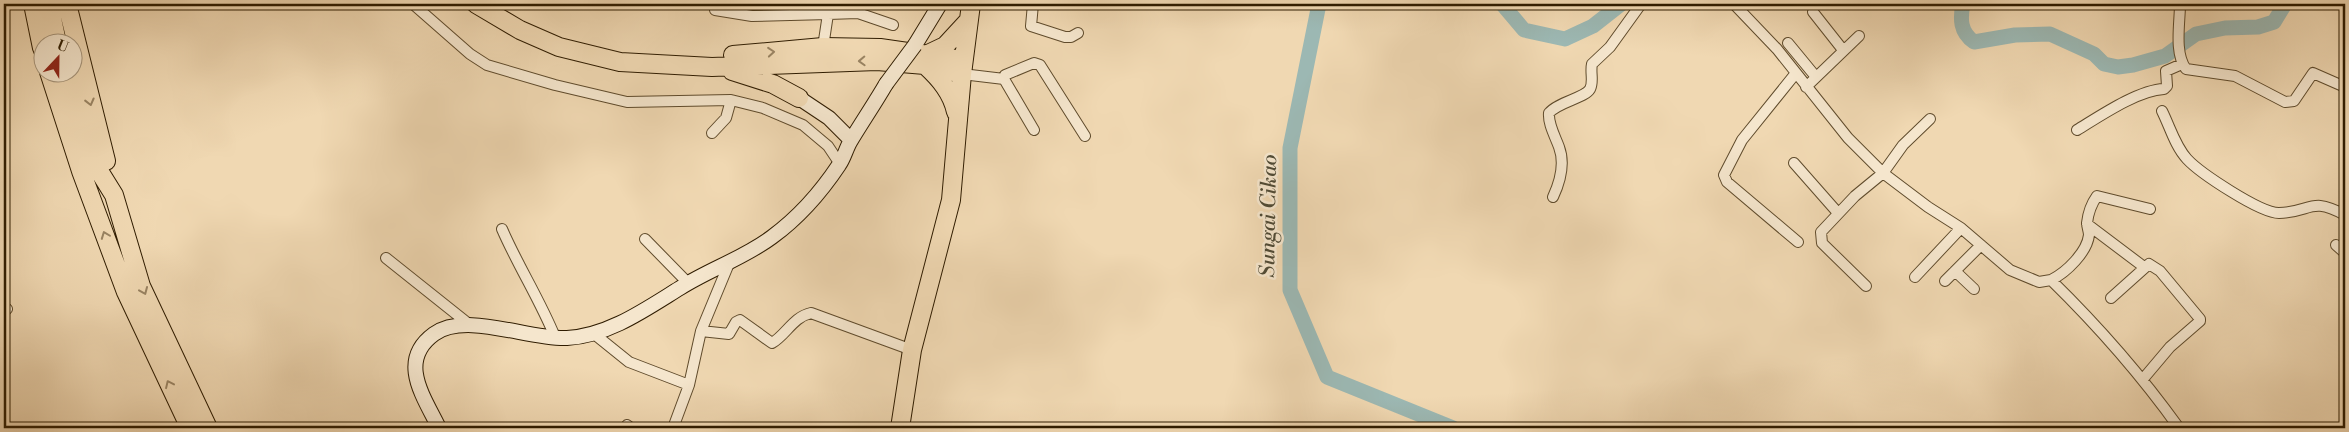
<svg xmlns="http://www.w3.org/2000/svg" width="2349" height="432" font-family="'Libre Bodoni',serif">
	<rect width="100%" height="100%" fill="#f0d8b2"/>
	<filter id="stains"><feTurbulence type="fractalNoise" baseFrequency=".004" numOctaves="4"/><feColorMatrix values="0 0 0 0 .2 0 0 0 0 .09 0 0 0 0 .02 0 0 0 .5 -.17"/></filter>
	<radialGradient id="worn" r=".72"><stop offset=".6" stop-color="#630" stop-opacity="0"/><stop offset="1" stop-color="#630" stop-opacity=".3"/></radialGradient>
	<g fill="none" stroke-linecap="round" stroke-linejoin="round">
		<!-- river -->
		<path stroke="#9cb8b3" stroke-width="15" d="M1319,4L1290,148V290L1327,377L1453,428
			M1502,4L1524,30L1565,39L1593,26L1621,4
			M1963,4C1960,19 1960,32 1974,42L2015,35L2050,34L2094,54L2104,64L2118,67L2133,65L2165,56L2196,34L2225,28L2258,27L2274,22L2285,4"/>
		<defs>
			<path id="street" d="M413,4L470,54L487,65L555,85L627,102L731,100L763,108L803,125L828,146L840,164
				M1033,4L1031,26L1065,37H1071L1078,33
				M1734,4L1777,49L1848,138L1883,173L1928,207L1961,228L2010,270L2039,282L2051,280C2098,326 2141,375 2179,428
				M2180,4C2180,23 2174,53 2186,69L2235,76L2285,102L2294,101L2313,73L2345,87
				M715,10L752,16L828,14L823,47
				M1813,12L1843,50
				M828,14L858,13L893,25
				M1788,43L1816,77
				M1796,73L1742,140L1724,175L1727,182L1798,242
				M962,74L1004,79L1034,130
				M1004,79L1005,75L1034,63L1040,65L1085,136
				M1806,87L1859,36
				M2162,111C2170,127 2175,146 2187,159C2200,173 2260,213 2279,213C2312,212 2310,196 2345,215
				M2077,130C2100,116 2138,90 2164,89L2167,86L2166,71L2182,64
				M712,133L726,118L731,100
				M1794,163L1838,213
				M1553,197C1560,182 1565,163 1559,147C1555,136 1548,124 1549,113C1558,102 1585,98 1590,89C1594,82 1590,72 1592,64L1610,47L1641,4
				M2087,224L2144,267
				M502,229C518,266 540,300 555,337
				M645,239L688,283
				M2336,245L2345,253
				M386,258L470,325
				M1955,271L1974,289
				M1915,277L1961,228
				M2051,280C2067,272 2087,252 2089,235C2089,231 2087,227 2087,223C2088,214 2092,203 2097,196L2150,209
				M1945,281L1981,245
				M1866,286L1822,243L1821,232L1855,196L1883,173L1903,145L1930,119
				M2111,298L2149,264L2160,271L2200,319V321L2170,347L2143,379
				M4,311L7,309
				M701,331L730,261
				M593,333L629,362L689,385L701,331L729,334L736,322L740,320L772,343C786,335 793,317 811,313L912,350
				M627,425L631,428
				M673,428L689,385"/>
			<path id="secondary" d="M915,45L940,4
				M799,98L829,118L851,140
				M439,428C424,397 397,361 434,334C466,311 529,340 567,338C608,336 646,309 680,288C710,269 744,258 772,237C798,218 821,192 839,165C844,158 846,149 850,142C862,122 875,103 886,84"/>
			<path id="highway" d="M33,4L42,48
				M49,4L57,42
				M67,4L106,161
				M476,4L520,30L559,47L620,62L712,67L877,61L925,65L962,74
				M733,55L823,47L880,48L963,60
				M926,55L945,46L969,20
				M926,66C940,79 952,93 956,112
				M732,71L773,84L799,98
				M49,72L81,171L126,292L190,428
				M66,72L96,166L114,195L141,286L208,428
				M900,428L912,350L951,200L962,74L971,4"/>
		</defs>
		<!-- street casing -->
		<use href="#street" stroke="#5f4b2c" stroke-width="12"/>
		<!-- secondary casing -->
		<use href="#secondary" stroke="#2f1c00" stroke-width="16"/>
		<!-- highway casing -->
		<use href="#highway" stroke="#2f1c00" stroke-width="20"/>
		<!-- street -->
		<use href="#street" stroke="#f5e6cd" stroke-width="10"/>
		<!-- secondary -->
		<use href="#secondary" stroke="#f5e6cd" stroke-width="14"/>
		<!-- highway -->
		<use href="#highway" stroke="#f0d8b2" stroke-width="18"/>
		<defs>
			<path id="secondary-bridge" d="M886,84L915,45"/>
		</defs>
		<!-- secondary-bridge casing -->
		<use href="#secondary-bridge" stroke="#2f1c00" stroke-width="16" stroke-linecap="butt"/>
		<!-- secondary-bridge -->
		<use href="#secondary-bridge" stroke="#f5e6cd" stroke-width="14"/>
	</g>
	<!-- one-way arrows -->
	<defs><path id="oneway-chevron" d="M-2-3.5L2.5 0L-2 3.5" fill="none" stroke-width="1.6" stroke-linecap="round" stroke-linejoin="round" transform="scale(1.25)"/></defs>
	<g stroke="#998362">
		<use href="#oneway-chevron" transform="translate(771 52) rotate(-5)"/>
		<use href="#oneway-chevron" transform="translate(862 61) rotate(178)"/>
		<use href="#oneway-chevron" transform="translate(90 102) rotate(76)"/>
		<use href="#oneway-chevron" transform="translate(105 235) rotate(-111)"/>
		<use href="#oneway-chevron" transform="translate(144 291) rotate(67)"/>
		<use href="#oneway-chevron" transform="translate(169 384) rotate(-115)"/>
	</g>
	<g text-anchor="middle" dominant-baseline="central" stroke-width="5" stroke-linejoin="round" paint-order="stroke">
		<!-- water labels -->
		<g font-size="21" font-style="italic" fill="#504b36" stroke="#f5e6cd">
			<text transform="translate(1269 216) rotate(-89)">Sungai Cikao</text>
		</g>
	</g>
	<!-- margin -->
	<rect width="2349" height="432" fill="none" stroke="#f0d8b2" stroke-width="20"/>
	<rect x="5" y="5" width="2339" height="422" fill="none" stroke="#2f1c00" stroke-width="2.5"/>
	<rect x="10" y="10" width="2329" height="412" fill="none" stroke="#2f1c00"/>
	<!-- north arrow -->
	<g transform="translate(58 58) rotate(22)"><circle r="24" fill="#f5e6cd" stroke="#a6957b"/>
	<path d="M0-4L9 19L0 12L-9 19Z" fill="#8f2418"/>
	<text y="-8" font-size="14" font-weight="bold" text-anchor="middle" fill="#2f1c00">U</text>
	</g>
	<rect width="100%" height="100%" filter="url(#stains)"/>
	<rect width="100%" height="100%" fill="url(#worn)"/>
</svg>
